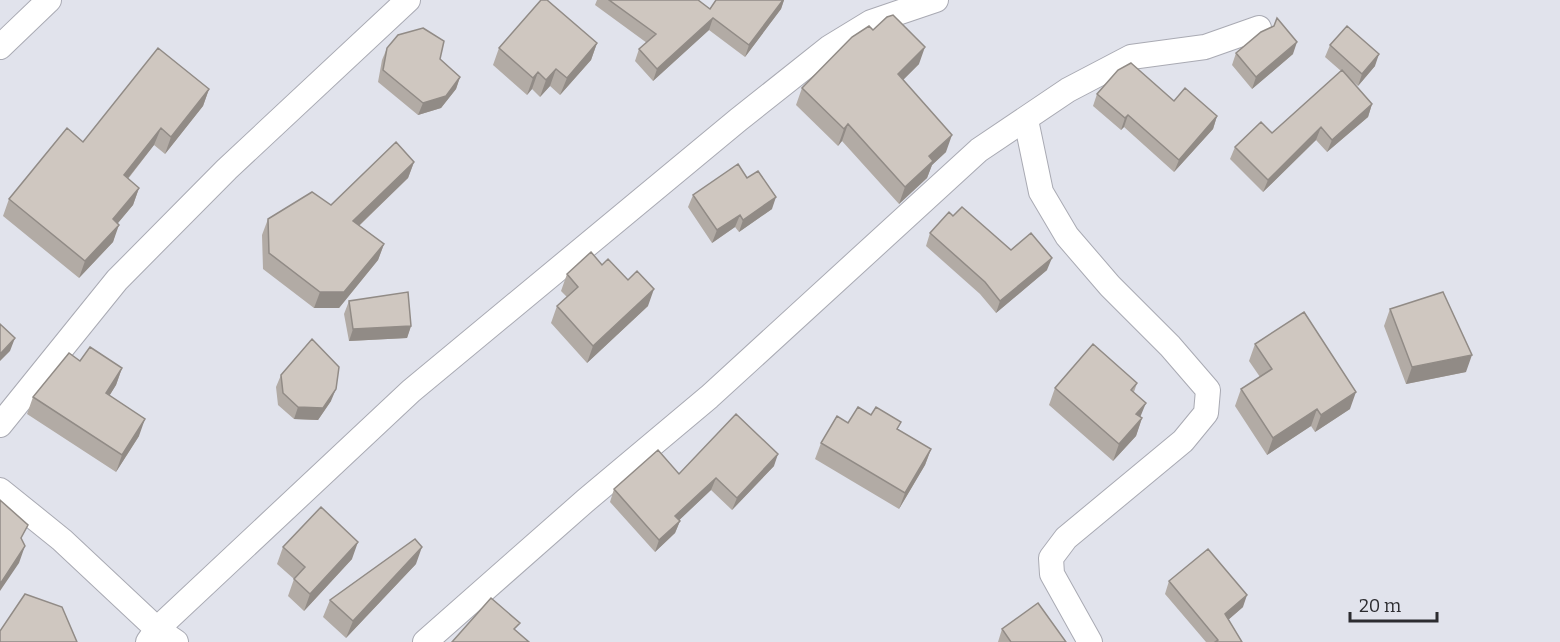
<svg xmlns="http://www.w3.org/2000/svg" width="1560" height="642" font-family="Bitter,serif">
	<rect width="100%" height="100%" fill="#e1e3ec"/>
	<g fill="none" stroke-linecap="round" stroke-linejoin="round">
		<defs>
			<path id="street" d="M0,47L49,0
				M1026,120L1041,192L1067,236L1110,286L1170,346L1208,390L1206,413L1183,441L1066,538L1051,558L1052,574L1090,642
				M0,425L117,280L227,169L408,0
				M0,490L62,540L157,629L176,642
				M148,642L157,629L411,391L738,120L830,47L871,22L936,0
				M425,642L585,501L709,397L979,150L1068,90L1131,57L1205,47L1259,28"/>
		</defs>
		<!-- street casing -->
		<use href="#street" stroke="#a9aab3" stroke-width="26"/>
		<!-- street -->
		<use href="#street" stroke="#fff" stroke-width="24"/>
	</g>
	<!-- wall -->
	<path fill="#b2aba5" d="M597,0H698L710,9L716,0H784L781,9L745,57L709,30L653,81L635,61L639,49L647,43L595,5Z
		M873,30L919,64L903,80L946,152L932,165L927,178L899,204L842,141L838,146L796,105L802,88Z
		M597,43L591,60L560,95L550,86L540,97L532,89L527,95L493,65L499,48Z
		M1330,45L1375,66L1358,86L1350,79L1372,104L1368,117L1327,152L1316,140L1263,192L1230,159L1235,147L1272,133L1341,71L1325,57Z
		M387,48L440,59L460,77L456,89L441,108L418,115L378,82L382,60Z
		M1236,53L1293,54L1252,89L1232,65Z
		M209,89L203,106L165,154L154,145L128,179L139,188L133,205L118,223L113,242L79,278L3,216L9,199L83,142Z
		M1097,94L1174,101L1217,116L1213,129L1174,172L1124,127L1121,130L1093,106Z
		M414,162L408,178L359,226L384,244L378,260L339,308H314L263,269L262,235L268,219L331,205Z
		M747,178L772,209L739,232L735,227L712,243L688,207L693,195Z
		M953,216L1011,250L1047,270L996,313L980,294L926,246L930,233Z
		M602,265L628,280L648,306L587,363L551,323L557,306L567,297L561,291L567,274Z
		M349,301L411,326L407,338L349,341L344,314Z
		M1390,309L1466,372L1406,384L1384,326Z
		M1255,344L1350,409L1315,432L1311,426L1267,455L1235,406L1241,389L1260,377L1249,361Z
		M80,361L122,368L116,385L109,396L139,436L116,472L27,414L33,397Z
		M281,375L331,401L318,420L294,419L278,405L276,387Z
		M1137,383L1134,392L1140,417L1142,418L1136,436L1113,461L1049,405L1055,388Z
		M848,423L898,430L931,449L925,465L899,509L815,459L821,443Z
		M774,466L732,510L711,490L679,520L680,521L675,533L655,552L610,502L614,489L679,474Z
		M283,547L352,559L304,611L288,596L294,579L277,564Z
		M416,564L346,638L323,617L330,600Z
		M1169,581L1243,607L1228,620L1242,642H1206L1165,594Z
		M1002,629L1066,642H998Z"/>
	<!-- shaded-wall -->
	<path fill="#918b86" d="M783,0H784L781,9L745,57L749,45Z
		M713,18L709,30L653,81L657,69Z
		M1297,42L1293,54L1252,89L1256,77Z
		M597,43L591,60L560,95L567,78Z
		M925,47L919,64L892,91L898,74Z
		M1379,54L1375,66L1358,86L1362,74Z
		M556,69L550,86L540,97L546,80Z
		M538,72L532,89L527,95L533,78Z
		M460,77L456,89L441,108L418,115L423,103Z
		M209,89L203,106L165,154L171,137Z
		M1372,104L1368,117L1327,152L1332,140Z
		M1128,115L1124,127L1121,130L1125,118Z
		M1217,116L1213,129L1174,172L1179,160Z
		M848,124L842,141L838,146L844,129Z
		M1321,127L1316,140L1263,192L1268,180Z
		M161,128L154,145L117,192L124,175Z
		M952,135L946,152L932,165L927,178L899,204L905,187L929,156Z
		M414,162L408,178L347,237L353,221Z
		M139,188L133,205L107,236L113,219Z
		M776,197L772,209L739,232L743,220Z
		M740,215L735,227L712,243L717,230Z
		M119,225L113,242L79,278L85,261Z
		M384,244L378,260L339,308H314L320,292Z
		M1052,258L1047,270L996,313L1000,301Z
		M654,289L648,306L587,363L593,346Z
		M411,326L407,338L349,341L353,329Z
		M15,338L10,351L0,361V354Z
		M1472,355L1466,372L1406,384L1412,367Z
		M122,368L116,385L100,411L106,393Z
		M336,389L331,401L318,420L294,419L298,407Z
		M1356,392L1350,409L1315,432L1321,415Z
		M1146,403L1139,420L1136,414Z
		M1317,409L1311,426L1267,455L1273,438Z
		M1142,418L1136,436L1113,461L1119,444Z
		M145,419L139,436L116,472L122,455Z
		M931,449L925,465L899,509L905,493Z
		M778,454L774,466L732,510L737,498Z
		M716,478L711,490L671,528L675,516Z
		M680,521L675,533L655,552L659,540Z
		M358,542L352,559L304,611L310,594Z
		M25,546L19,563L0,591V584Z
		M422,547L416,564L346,638L353,621Z
		M1247,595L1243,607L1220,627L1225,614Z"/>
	<!-- building -->
	<path fill="#cfc7c0" stroke="#918b86" stroke-width="1.5" d="M541,0H547L597,43L567,78L556,69L546,80L538,72L533,78L499,48Z
		M609,0H698L710,9L716,0H783L749,45L713,18L657,69L639,49L656,34Z
		M893,15L925,47L898,74L952,135L929,156L933,161L905,187L848,124L844,129L802,88L852,37L869,26L873,30L887,17Z
		M1277,18L1297,42L1256,77L1236,53L1261,32L1274,26Z
		M1347,26L1379,54L1362,74L1330,45Z
		M423,28L444,41L440,59L460,77L446,96L423,103L383,70L387,48L398,35Z
		M158,48L209,89L171,137L161,128L124,175L139,188L113,219L119,225L85,261L9,199L67,128L83,142Z
		M1131,63L1174,101L1185,88L1217,116L1179,160L1128,115L1125,118L1097,94L1118,70Z
		M1342,70L1372,104L1332,140L1321,127L1268,180L1235,147L1261,122L1272,133Z
		M396,142L414,162L353,221L384,244L344,292H320L269,253L268,219L312,192L331,205Z
		M738,164L747,178L758,171L776,197L743,220L740,215L717,230L693,195Z
		M962,207L1011,250L1031,233L1052,258L1000,301L985,282L930,233L949,212L953,216Z
		M591,252L602,265L608,259L628,280L637,271L654,289L593,346L557,306L578,287L567,274Z
		M408,292L411,326L353,329L349,301Z
		M1443,292L1472,355L1412,367L1390,309Z
		M1304,312L1356,392L1321,415L1317,409L1273,438L1241,389L1272,369L1255,344Z
		M0,324L15,338L0,354Z
		M312,339L339,367L336,389L323,408L298,407L283,393L281,375Z
		M1093,344L1137,383L1131,390L1146,403L1136,414L1142,418L1119,444L1055,388Z
		M90,347L122,368L106,393L145,419L122,455L33,397L69,353L80,361Z
		M858,407L871,415L876,407L901,422L897,429L931,449L905,493L821,443L837,416L848,423Z
		M736,414L778,454L737,498L716,478L675,516L680,521L659,540L614,489L658,450L679,474Z
		M0,500L28,525L21,538L25,546L0,584Z
		M321,507L358,542L310,594L294,579L305,567L283,547Z
		M415,539L422,547L353,621L330,600Z
		M1208,549L1247,595L1225,614L1242,642H1215L1218,640L1169,581Z
		M25,594L62,607L77,642H0V631Z
		M491,598L520,623L514,629L529,642H452Z
		M1038,603L1066,642H1011L1002,629Z"/>
	<!-- scale -->
	<path d="M1350 612v9h87v-9" fill="none" stroke="#2c2c30" stroke-width="3"/>
	<text x="1359" y="612" font-size="18" fill="#2c2c30" stroke="#e1e3ec" stroke-width="4.5" paint-order="stroke">20 m</text>
</svg>
